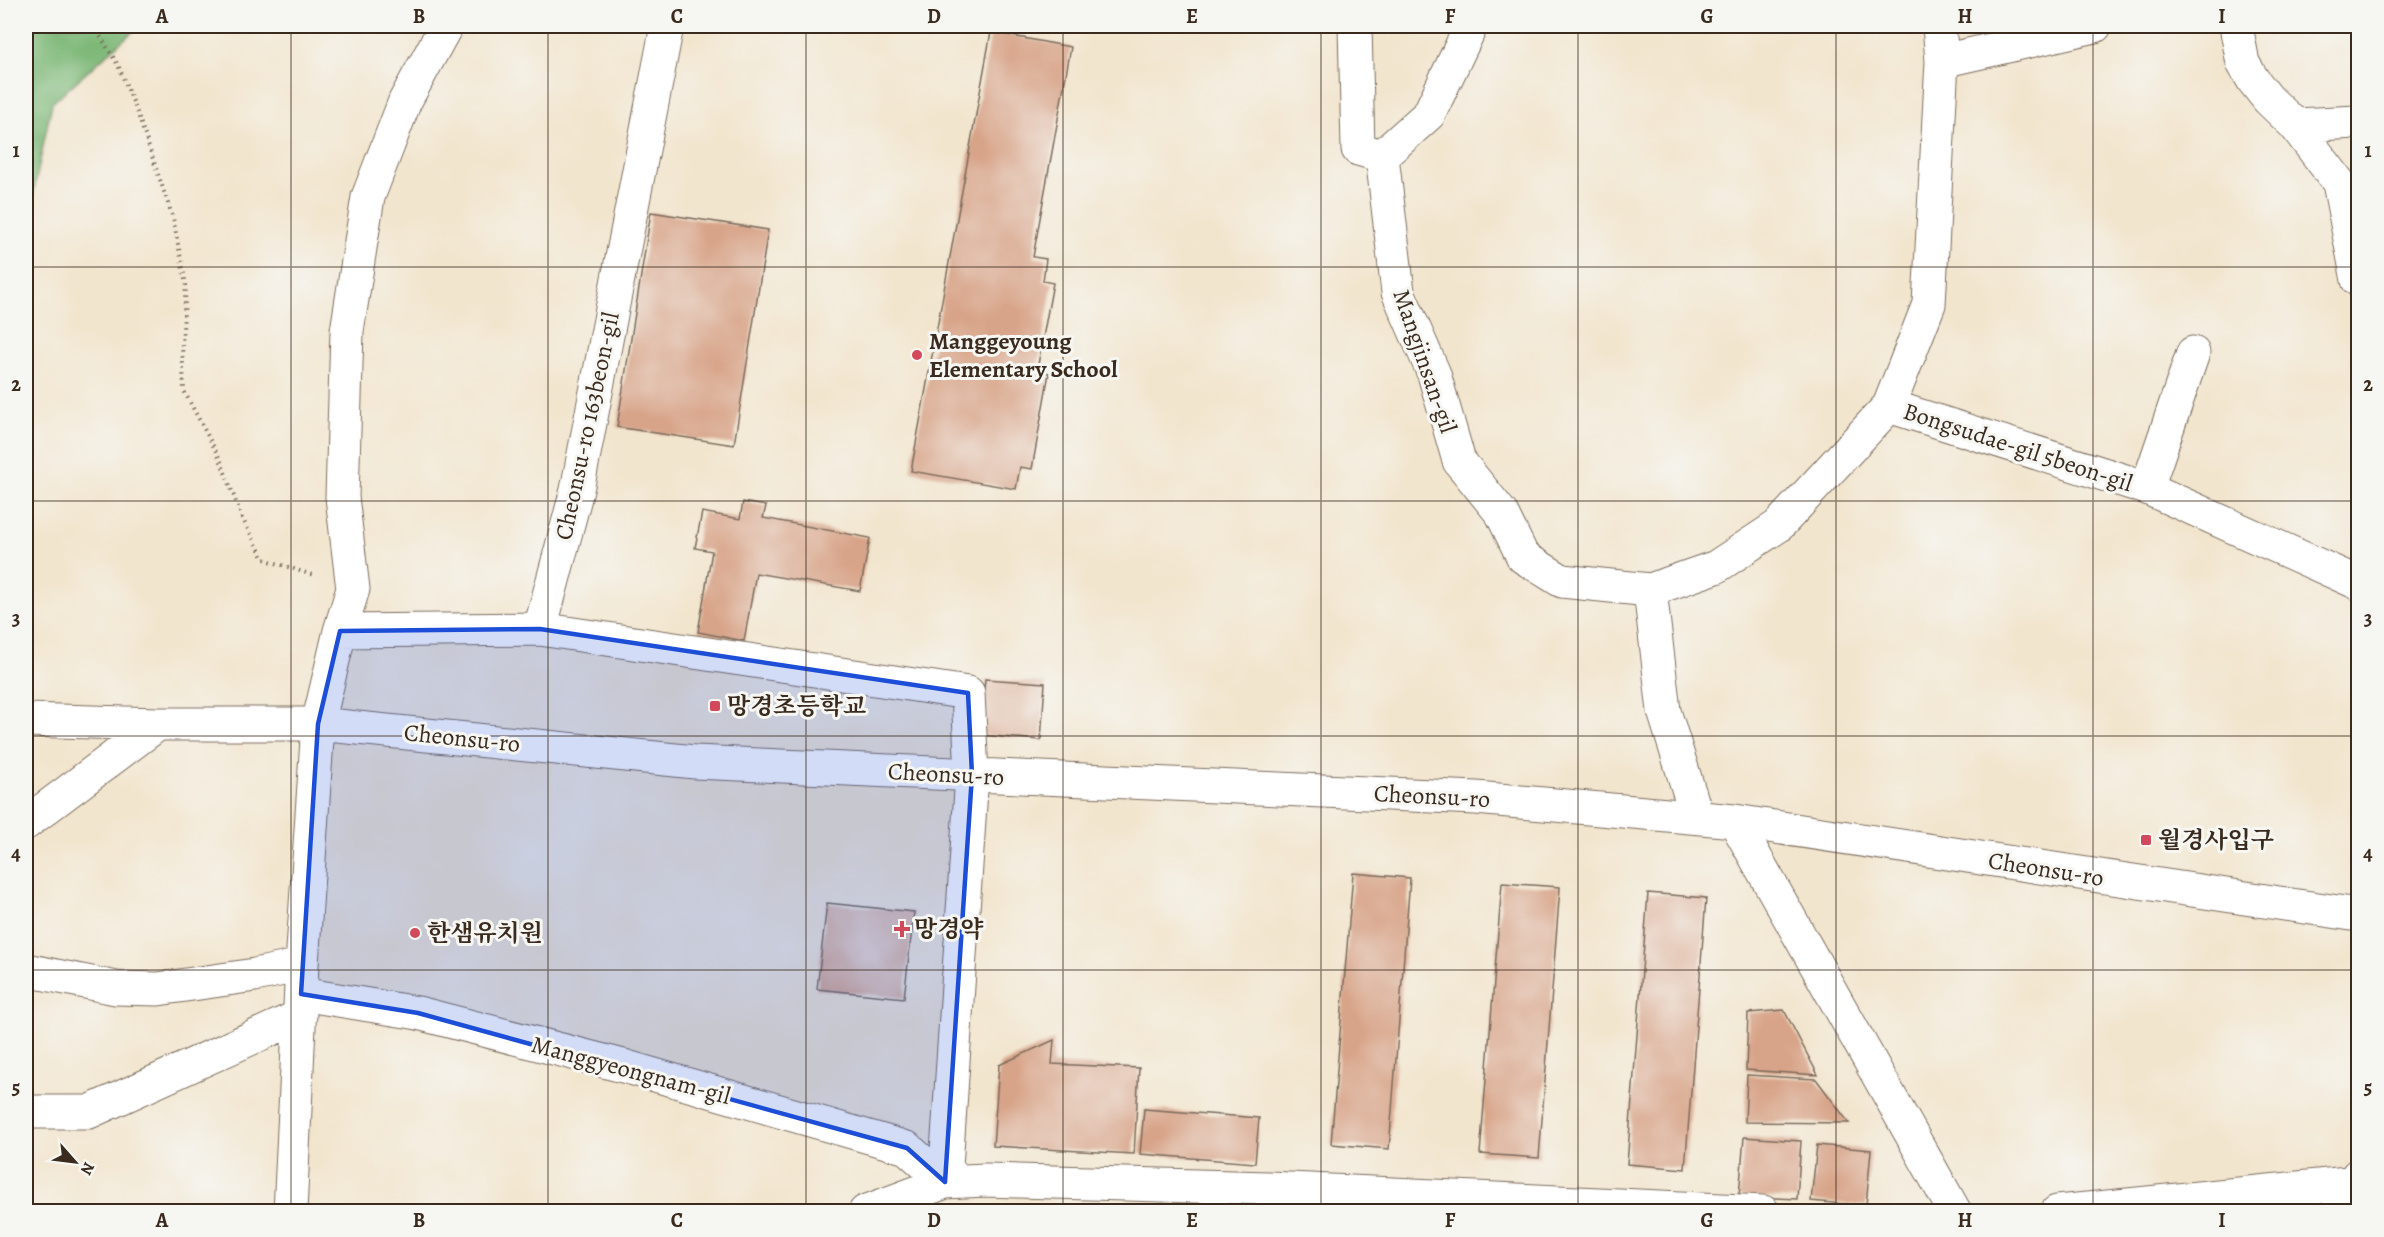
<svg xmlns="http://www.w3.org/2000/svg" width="2384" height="1237" font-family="Alegreya,'Noto Serif KR',serif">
	<rect width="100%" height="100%" fill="#f6f6f2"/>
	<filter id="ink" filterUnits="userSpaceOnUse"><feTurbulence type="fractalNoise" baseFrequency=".0167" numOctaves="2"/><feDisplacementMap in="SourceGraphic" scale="12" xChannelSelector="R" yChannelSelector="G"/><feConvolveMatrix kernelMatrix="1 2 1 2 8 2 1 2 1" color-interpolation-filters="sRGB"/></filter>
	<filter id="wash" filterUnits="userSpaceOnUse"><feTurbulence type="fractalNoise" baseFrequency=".008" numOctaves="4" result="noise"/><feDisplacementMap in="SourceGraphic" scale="24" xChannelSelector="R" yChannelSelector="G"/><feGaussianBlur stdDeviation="1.35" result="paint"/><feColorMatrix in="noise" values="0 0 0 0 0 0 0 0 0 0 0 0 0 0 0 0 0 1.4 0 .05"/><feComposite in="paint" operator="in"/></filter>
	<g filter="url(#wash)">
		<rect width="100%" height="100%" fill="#f2e5ce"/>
		<!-- forest -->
		<path fill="#7bb776" stroke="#5b704a" stroke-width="1.5" d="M26,26H139L52,103L26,228Z"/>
		<g id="blocks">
			<!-- building -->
			<path fill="#d8a489" d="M991,32L1071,47L1033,257L1046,259L1043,281L1053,283L1037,370L1049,373L1032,469L1020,467L1016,489L911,471Z
				M651,212L768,230L734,445L617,427Z
				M743,502L766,506L763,518L870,538L860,591L756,573L744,641L698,632L712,551L695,548L702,512L740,519Z
				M985,679L1045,683L1041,740L980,735Z
				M1353,873L1410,878L1389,1149L1331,1144Z
				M1502,883L1560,887L1539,1158L1480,1154Z
				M1648,893L1706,898L1685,1169L1627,1164Z
				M827,903L914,912L904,998L817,989Z
				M1784,1010L1818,1075L1746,1070L1748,1013Z
				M1054,1040L1052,1064L1139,1068L1134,1154L993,1146L999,1065Z
				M1747,1075L1816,1079L1849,1123L1745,1122Z
				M1144,1109L1259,1118L1255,1163L1140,1154Z
				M1744,1137L1801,1141L1797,1199L1739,1196Z
				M1817,1145L1871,1150L1866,1206L1811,1201Z"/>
		</g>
	</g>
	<g filter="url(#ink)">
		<use href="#blocks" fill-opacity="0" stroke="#7b6b5c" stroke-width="1.5"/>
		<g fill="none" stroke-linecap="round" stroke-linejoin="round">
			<defs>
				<path id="minor" d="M1355,26L1358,149L1382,156
					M1471,26L1429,114L1382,156L1398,292L1434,374L1459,461L1502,514L1523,557L1562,581L1650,590L1716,567L1778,526L1889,406L1929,304L1942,61L1939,26
					M2236,26L2243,63L2253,80L2268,99L2295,125L2339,183L2358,280
					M1942,61L2095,26
					M2295,125L2358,122
					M1889,406L2147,488L2358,583
					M2147,488L2193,353
					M1650,590L1664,711L1697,817
					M540,629L577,490L667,26
					M340,631L353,589L342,497L347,331L368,197L405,101L446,26
					M26,720L158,724H318L695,762L1476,798L1735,821L2358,915
					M1735,821L1955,1212
					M26,823L158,724
					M26,970L116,988L158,989L255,975L302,965
					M301,994L418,1013L627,1067L907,1148L945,1182
					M26,1112H89L300,1016
					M290,1212L302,965L318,724L340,631L540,629L968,693L972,775L945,1182L985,1180L1269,1188L1763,1212
					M865,1212L945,1182
					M2057,1212L2358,1182
					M2337,1212L2358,1175"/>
			</defs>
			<!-- minor casing -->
			<use href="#minor" stroke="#7b6b5c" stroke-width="35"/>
			<!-- path -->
			<path stroke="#7b6b5c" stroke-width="4" stroke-dasharray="1.5 4.5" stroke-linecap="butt" d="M94,26L118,65L136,109L173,218L186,285L182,344L184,391L220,459L242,518L264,559L315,576"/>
			<!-- minor -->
			<use href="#minor" stroke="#fff" stroke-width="33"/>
		</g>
	</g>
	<!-- marked area -->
	<path fill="#1d4ed8" fill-opacity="0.2" stroke="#1d4ed8" stroke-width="4.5" stroke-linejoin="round" d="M540,629L968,693L972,775L945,1182L907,1148L418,1013L301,994L318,724L340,631Z"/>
	<!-- grid -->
	<path fill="none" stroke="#3b2a1e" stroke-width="1.5" stroke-opacity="0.55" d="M291,26V1212M548,26V1212M806,26V1212M1063,26V1212M1321,26V1212M1578,26V1212M1836,26V1212M2093,26V1212M26,267H2358M26,501H2358M26,736H2358M26,970H2358"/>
	<!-- markers -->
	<g fill="#d1495b" stroke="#f6f6f2" stroke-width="2">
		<circle cx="917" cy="355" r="6"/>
		<rect x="709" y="700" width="12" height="12" rx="3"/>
		<rect x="2140" y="834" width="12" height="12" rx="3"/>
		<path d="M899 920h6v6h6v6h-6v6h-6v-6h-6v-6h6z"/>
		<circle cx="415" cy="933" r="6"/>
	</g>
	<g text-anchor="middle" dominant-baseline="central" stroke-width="6" stroke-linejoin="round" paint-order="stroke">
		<!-- poi labels -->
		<g font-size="24" font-weight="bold" fill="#3b2a1e" stroke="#f6f6f2" text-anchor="start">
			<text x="929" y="341">Manggeyoung<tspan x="929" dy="28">Elementary School</tspan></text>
			<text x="727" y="706">망경초등학교</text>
			<text x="2158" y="840">월경사입구</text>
			<text x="914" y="929">망경약</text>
			<text x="427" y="933">한샘유치원</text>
		</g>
		<!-- street labels -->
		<g font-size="24" fill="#3b2a1e" stroke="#f6f6f2">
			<text transform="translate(1425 361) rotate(71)">Mangjinsan-gil</text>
			<text transform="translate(587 426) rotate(-78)">Cheonsu-ro 163beon-gil</text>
			<text transform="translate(2018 447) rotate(18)">Bongsudae-gil 5beon-gil</text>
			<text transform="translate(462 738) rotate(6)">Cheonsu-ro</text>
			<text transform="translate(946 774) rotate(3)">Cheonsu-ro</text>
			<text transform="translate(1432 796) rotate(3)">Cheonsu-ro</text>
			<text transform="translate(2046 869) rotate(9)">Cheonsu-ro</text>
			<text transform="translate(631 1070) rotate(15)">Manggyeongnam-gil</text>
		</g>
	</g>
	<!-- margin -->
	<rect width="2384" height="1237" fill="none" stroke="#f6f6f2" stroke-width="66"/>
	<!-- north arrow -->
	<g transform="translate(75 1162) rotate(118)" stroke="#f6f6f2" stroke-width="4.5" paint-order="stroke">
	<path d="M0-4.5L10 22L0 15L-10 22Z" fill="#3b2a1e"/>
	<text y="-9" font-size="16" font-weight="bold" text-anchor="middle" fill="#3b2a1e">N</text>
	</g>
	<rect x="33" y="33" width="2318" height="1171" fill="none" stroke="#3b2a1e" stroke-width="2"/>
	<g font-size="20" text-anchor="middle" font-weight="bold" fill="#3b2a1e">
		<text x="162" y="23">A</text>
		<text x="419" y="23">B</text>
		<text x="677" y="23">C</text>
		<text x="934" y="23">D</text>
		<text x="1192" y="23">E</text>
		<text x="1450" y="23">F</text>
		<text x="1707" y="23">G</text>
		<text x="1965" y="23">H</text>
		<text x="2222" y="23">I</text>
		<text x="16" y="157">1</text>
		<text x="2368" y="157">1</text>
		<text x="16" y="391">2</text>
		<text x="2368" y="391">2</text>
		<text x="16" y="625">3</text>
		<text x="2368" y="625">3</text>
		<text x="16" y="860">4</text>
		<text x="2368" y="860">4</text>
		<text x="16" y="1094">5</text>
		<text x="2368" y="1094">5</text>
		<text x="162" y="1227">A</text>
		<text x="419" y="1227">B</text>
		<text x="677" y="1227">C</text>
		<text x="934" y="1227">D</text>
		<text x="1192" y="1227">E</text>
		<text x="1450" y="1227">F</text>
		<text x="1707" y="1227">G</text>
		<text x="1965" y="1227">H</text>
		<text x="2222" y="1227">I</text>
	</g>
</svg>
